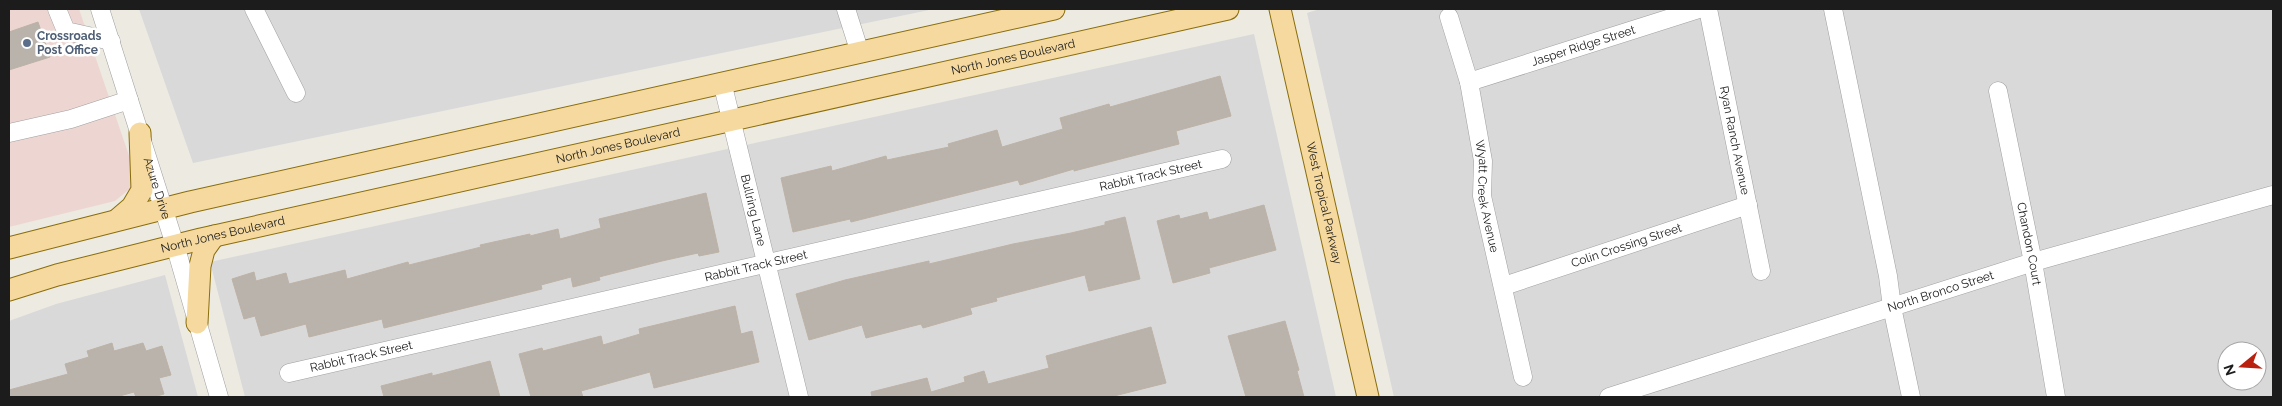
<svg xmlns="http://www.w3.org/2000/svg" width="2282" height="406" font-family="Raleway,sans-serif">
	<rect width="100%" height="100%" fill="#edeae2"/>
	<!-- residential -->
	<path fill="#dad9d9" fill-rule="evenodd" d="M139,9H934L193,163Z
		M1320,9H2273V397H1394L1307,13ZM2227,351H2257V381H2227Z
		M1254,34L1336,397H245L210,262Z
		M165,275L198,397H9V321L56,304Z"/>
	<!-- commercial -->
	<path fill="#edd6d2" d="M9,9H79L138,182L115,201L9,227Z"/>
	<!-- building -->
	<path fill="#b9b3ac" stroke="#bdb2a6" d="M38,22L50,57L9,70V32Z
		M1220,76L1231,116L1176,131L1179,144L1074,171V169L1020,185L1018,180L851,222L850,219L793,232L781,178L831,166L832,171L886,156L887,160L949,147L948,144L997,130L1002,147L1063,129L1060,118L1109,104L1110,107Z
		M706,193L719,252L699,256L698,253L662,261L599,277L600,280L573,287L571,277L541,285L542,289L384,328L382,319L309,337L306,324L261,336L255,316L244,319L232,279L254,272L256,281L286,273L289,284L345,270L347,279L408,262L409,265L481,247L480,245L530,234V236L558,229L560,239L601,228L599,219Z
		M1264,205L1276,250L1209,268L1210,273L1173,283L1157,221L1179,215L1180,219L1207,212L1209,220Z
		M1125,217L1140,279L1089,291L1085,275L996,298L997,301L970,308L972,314L923,328L921,324L866,338L862,325L809,340L796,294L845,280L929,261V264L1013,244L1071,233L1105,225V222Z
		M735,306L741,334L752,331L759,362L654,388L650,372L581,391L583,397H531L519,354L542,348L543,351L601,336L603,345L640,334L639,329Z
		M1285,321L1299,370L1297,371L1304,397H1246L1228,336Z
		M1151,327L1166,383L1110,397H872L871,392L927,378L931,392L965,382L964,377L984,371L988,384L1049,368L1046,356Z
		M112,343L114,351L143,343L146,351L162,346L171,375L159,378L164,394L153,397H136L134,392L116,397H9V390L68,374L65,364L89,357L87,351Z
		M490,361L500,397H384L381,386L432,373V376Z"/>
	<g fill="none" stroke-linecap="round" stroke-linejoin="round">
		<defs>
			<g id="minor">
				<path d="M57,9L66,31L111,41"/>
				<path id="s1" d="M100,9L175,245L219,397"/>
				<path d="M254,9L296,93"/>
				<path d="M846,9L860,53"/>
				<path id="s2" d="M1708,9L1761,271"/>
				<path d="M1833,9L1888,276L1892,307L1911,397"/>
				<path id="s3" d="M1449,17L1469,82L1483,161L1482,196L1523,377"/>
				<path id="s4" d="M722,82L799,397"/>
				<path id="s5" d="M1469,82L1699,9"/>
				<path id="s6" d="M1998,91L2033,262L2056,397"/>
				<path d="M9,133L71,119L129,100"/>
				<path id="s7" d="M1504,286L1748,205"/>
				<path id="s8" d="M289,373L1222,159"/>
				<path id="s9" d="M1609,397L2033,262L2273,195"/>
			</g>
			<g id="major">
				<path id="s10" d="M1280,9L1368,397"/>
				<path d="M118,219L132,207L142,190L140,133"/>
				<path d="M9,248L190,202L1054,9"/>
				<path id="s11" d="M9,290L57,275L201,239L1228,9"/>
				<path d="M197,323L200,266L204,250L214,236"/>
			</g>
		</defs>
		<!-- minor casing -->
		<use href="#minor" stroke="#a0a0a0" stroke-width="19"/>
		<!-- major casing -->
		<use href="#major" stroke="#8a6d0a" stroke-width="23"/>
		<!-- minor -->
		<use href="#minor" stroke="#fff" stroke-width="18"/>
		<!-- major -->
		<use href="#major" stroke="#f5d99f" stroke-width="21"/>
	</g>
	<!-- markers -->
	<circle fill="#5c6f8a" stroke="#fff" stroke-width="2" cx="27" cy="43" r="5"/>
	<g text-anchor="middle" dominant-baseline="central" stroke-width="5" stroke-linejoin="round" paint-order="stroke">
		<!-- service labels -->
		<g font-size="12" font-weight="bold" fill="#4e5e75" stroke="#fff" text-anchor="start">
			<text x="37" y="36">Crossroads<tspan x="37" dy="14">Post Office</tspan></text>
		</g>
		<!-- street labels -->
		<g font-size="12" fill="#1c1c1c" stroke="#fff">
			<text stroke="none"><textPath href="#s5" startOffset="120">Jasper Ridge Street</textPath></text>
			<text stroke="none"><textPath href="#s11" startOffset="1031">North Jones Boulevard</textPath></text>
			<text stroke="none"><textPath href="#s2" startOffset="134">Ryan Ranch Avenue</textPath></text>
			<text stroke="none"><textPath href="#s11" startOffset="626">North Jones Boulevard</textPath></text>
			<text stroke="none"><textPath href="#s8" startOffset="884">Rabbit Track Street</textPath></text>
			<text stroke="none"><textPath href="#s1" startOffset="188">Azure Drive</textPath></text>
			<text stroke="none"><textPath href="#s3" startOffset="184">Wyatt Creek Avenue</textPath></text>
			<text stroke="none"><textPath href="#s10" startOffset="199">West Tropical Parkway</textPath></text>
			<text stroke="none"><textPath href="#s4" startOffset="132">Bullring Lane</textPath></text>
			<text stroke="none"><textPath href="#s11" startOffset="221">North Jones Boulevard</textPath></text>
			<text stroke="none"><textPath href="#s6" startOffset="156">Chandon Court</textPath></text>
			<text stroke="none"><textPath href="#s7" startOffset="129">Colin Crossing Street</textPath></text>
			<text stroke="none"><textPath href="#s8" startOffset="479">Rabbit Track Street</textPath></text>
			<text stroke="none"><textPath href="#s9" startOffset="348">North Bronco Street</textPath></text>
			<text stroke="none"><textPath href="#s8" startOffset="74">Rabbit Track Street</textPath></text>
		</g>
	</g>
	<!-- border -->
	<rect width="2282" height="406" fill="none" stroke="#1c1c1c" stroke-width="20"/>
	<!-- north arrow -->
	<g transform="translate(2242 366) rotate(252)"><circle r="24" fill="#ffffff" stroke="#a4a4a4"/>
	<path d="M0-4L9 19L0 12L-9 19Z" fill="#ba200e"/>
	<text y="-8" font-size="14" font-weight="bold" text-anchor="middle" fill="#1c1c1c">N</text>
	</g>
</svg>
